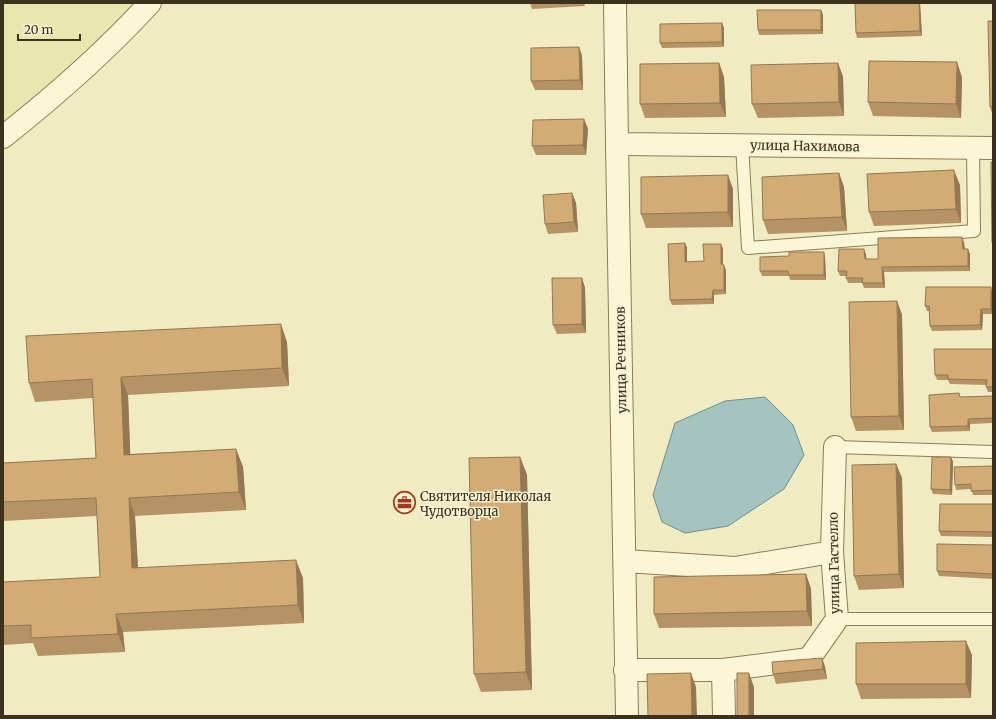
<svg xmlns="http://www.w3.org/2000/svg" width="996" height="719" font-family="Merriweather,serif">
	<rect width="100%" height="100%" fill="#f1ebc2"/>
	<!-- farmland -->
	<path fill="#e7e7af" d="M3,3H133L117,21L3,125Z"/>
	<!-- water -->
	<path fill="#a5c3bf" stroke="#6b928f" d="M765,397L793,425L804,455L784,489L728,526L685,533L662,522L653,495L675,423L725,401Z"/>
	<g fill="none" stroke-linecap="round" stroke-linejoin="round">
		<defs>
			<path id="service" d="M742,145L748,248L974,231L973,147
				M835,447L993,452
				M837,619H993"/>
			<path id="minor" d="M3,137C55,96 105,52 150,3
				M617,144L627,716
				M625,561L735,568L832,552
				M625,670H723
				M724,716L723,670L809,659L837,619L832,552L835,447"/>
			<path id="tertiary" d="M615,3L617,144L993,148"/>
		</defs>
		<!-- service casing -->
		<use href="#service" stroke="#8c7d58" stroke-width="14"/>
		<!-- minor casing -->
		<use href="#minor" stroke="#8c7d58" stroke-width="24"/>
		<!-- tertiary casing -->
		<use href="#tertiary" stroke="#8c7d58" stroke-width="24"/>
		<!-- service -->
		<use href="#service" stroke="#fbf6d6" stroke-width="12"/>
		<!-- minor -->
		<use href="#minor" stroke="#fbf6d6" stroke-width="22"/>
		<!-- tertiary -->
		<use href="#tertiary" stroke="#fbf6d6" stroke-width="22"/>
	</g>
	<!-- wall -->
	<path fill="#b59365" d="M530,3H584L585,6L532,9Z
		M855,3H920L922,36L857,38L856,33Z
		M821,10L823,15V34L759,35L758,30Z
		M993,21V116L990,107Z
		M722,23L724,28V47L662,48L660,43Z
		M579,47L582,56L583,90H535L531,81Z
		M719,63L724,77L726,117L645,118L640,104Z
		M838,63L843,77L844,116L758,118L752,104Z
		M962,77L961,118L873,116L868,102Z
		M584,119L588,129L586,155H536L532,146Z
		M839,173L844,187L847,231L768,234L763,220Z
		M960,185L961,223L874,226L869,212Z
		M733,189V227L646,228L641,214Z
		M572,193L576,203L578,232L548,234L545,224Z
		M964,242L965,249L970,254V271L884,272L885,288H864L862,283H848L846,278L847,276H840L838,271L866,254V259H878Z
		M685,243L687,248V262L704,261L721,244L723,249V265L726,270V294L714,295V304L672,305L670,300Z
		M825,257L826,280H790L789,276H762L760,271Z
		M582,278L585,288L586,333L557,334L553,325Z
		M992,292V314H983L982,330L932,331L930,326V311H927L925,306Z
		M897,301L902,315L904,430L856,431L851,417Z
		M287,342L289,386L128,395L130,454L236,449L243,467L246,510L135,516L138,568L303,578L304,623L123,632L125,652L38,656L33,643L3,645V582L100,577L97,516L3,521V463L96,458L93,398L35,402L29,383Z
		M993,349V392H988L986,387V385L950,384L948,380H937L935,375Z
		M959,393L960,397L993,396V423L970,424V431L932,432L930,427Z
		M520,457L527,475L532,690L481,692L474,674Z
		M951,457L953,462L952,495L933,494L931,489Z
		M896,464L902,478L904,588L859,590L854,576Z
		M993,466V495H973L971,489L956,490L955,485Z
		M993,504V537L941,536L939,531Z
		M993,545V579L939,576L937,571Z
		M806,574L811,589L812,626L659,628L654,614Z
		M972,655L971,698L861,699L856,684Z
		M822,658L825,667L827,679L776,684L773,674Z"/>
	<!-- shaded-wall -->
	<path fill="#937852" d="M919,3H920L922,36L920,31Z
		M821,10L823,15V34L821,30Z
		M722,23L724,28V47L722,42Z
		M579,47L582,56L583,90L580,80Z
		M957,62L962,77L961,118L956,104Z
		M719,63L724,77L726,117L720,103Z
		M838,63L843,77L844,116L839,102Z
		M584,119L588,129L586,155L583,145Z
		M954,170L960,185L961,223L956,209Z
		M839,173L844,187L847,231L842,217Z
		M728,175L733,189V227L728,212Z
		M572,193L576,203L578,232L574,222Z
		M962,237L964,242L965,254L963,249Z
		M685,243L687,248V267L685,262Z
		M721,244L723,249V269L721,264Z
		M864,249L866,254L867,264L865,259Z
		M968,249L970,254V271L968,266Z
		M824,252L825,257L826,280L824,275Z
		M724,265L726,270V294L724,290Z
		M882,267L884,272L885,288L883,283Z
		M582,278L585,288L586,333L582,324Z
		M991,287L992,292V314L991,309Z
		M713,290L714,295V304L712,299Z
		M897,301L902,315L904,430L899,416Z
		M981,309L983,314L982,330L980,325Z
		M281,324L287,342L289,386L282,368Z
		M121,377L128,395L131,473L124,455Z
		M968,419L970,424V431L968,426Z
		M236,449L243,467L246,510L239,492Z
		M520,457L527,475L532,690L526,672Z
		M951,457L953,462L952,495L950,490Z
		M896,464L902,478L904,588L899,574Z
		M129,498L135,516L139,586L132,568Z
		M296,560L303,578L304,623L298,605Z
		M806,574L811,589L812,626L807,611Z
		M116,614L123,632L125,652L118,634Z
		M966,641L972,655L971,698L966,684Z
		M822,658L825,667L827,679L823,669Z
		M691,673L696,687L697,716H692Z
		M749,673L754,687V716H749Z"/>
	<!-- building -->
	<path fill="#d2ab75" stroke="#937852" d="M855,3H919L920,31L856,33Z
		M757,10H821V30H758Z
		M988,21H993V106L990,107Z
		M722,23V42L660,43V24Z
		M579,47L580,80L531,81V48Z
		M869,61L957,62L956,104L868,102Z
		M719,63L720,103L640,104V64Z
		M838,63L839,102L752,104L751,65Z
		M584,119L583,145L532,146L533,120Z
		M991,162H993V243H992Z
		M954,170L956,209L869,212L867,174Z
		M839,173L842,217L763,220L762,177Z
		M728,175V212L641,214V177Z
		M572,193L574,222L545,224L543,195Z
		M962,237L963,249H968V266L882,267L883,283H862L863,278H846L847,271H838L839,249H864L865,259H878V238Z
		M685,243V262L704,261L703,244H721V264L724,265V290H713L712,299L670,300L668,244Z
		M789,252H824V275H789L788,271H760V257L789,256Z
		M552,278H582V324L553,325Z
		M926,287H991V309H981L980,325L930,326L929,306H925Z
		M897,301L899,416L851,417L849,302Z
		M281,324L282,368L121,377L124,455L236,449L239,492L129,498L132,568L296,560L298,605L116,614L118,634L31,638V625L3,626V582L100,577L96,498L3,502V463L96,458L92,379L29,383L26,336Z
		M934,349H993V387H986L987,380L948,379V375H935Z
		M959,393L960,397L993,396V418L968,419V426L930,427L929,395Z
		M520,457L526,672L474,674L469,458Z
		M932,457H951L950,490L931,489Z
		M896,464L899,574L854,576L852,465Z
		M993,466V490L971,491V484L955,485L954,467Z
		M940,504H993V532L939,531Z
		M937,544L993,545V574L937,571Z
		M806,574L807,611L654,614V577Z
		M966,641V684H856V643Z
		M822,658L823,669L773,674L772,662Z
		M691,673L692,716H648L647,674Z
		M737,673H749V716H737Z"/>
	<!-- icons -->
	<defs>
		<symbol id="office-ring" viewBox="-11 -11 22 22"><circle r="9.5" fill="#f8f3d2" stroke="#a03823" stroke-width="1.5"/><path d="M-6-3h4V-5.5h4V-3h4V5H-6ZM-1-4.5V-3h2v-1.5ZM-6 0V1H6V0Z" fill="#a03823"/></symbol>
	</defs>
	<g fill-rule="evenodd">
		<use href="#office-ring" x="392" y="490" width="25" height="25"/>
	</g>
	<g text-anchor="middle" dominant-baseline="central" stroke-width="3" stroke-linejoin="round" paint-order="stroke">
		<!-- street labels -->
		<g font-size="13" fill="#3b311d" stroke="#f8f3d2">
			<text transform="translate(805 146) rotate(1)">улица Нахимова</text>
			<text transform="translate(621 360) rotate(-91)">улица Речников</text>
			<text transform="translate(834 563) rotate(-91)">улица Гастелло</text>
		</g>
		<!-- poi labels -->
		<g font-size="13" fill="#3b311d" stroke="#f8f3d2" text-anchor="start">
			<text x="420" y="496">Святителя Николая<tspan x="420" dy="15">Чудотворца</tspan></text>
		</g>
	</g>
	<!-- border -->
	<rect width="996" height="719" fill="none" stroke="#3b311d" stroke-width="8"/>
	<!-- scale -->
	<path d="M18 34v6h62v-6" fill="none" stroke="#3b311d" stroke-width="2"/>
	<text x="24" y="34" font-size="12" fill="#3b311d" stroke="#f8f3d2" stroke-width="3" paint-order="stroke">20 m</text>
</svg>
